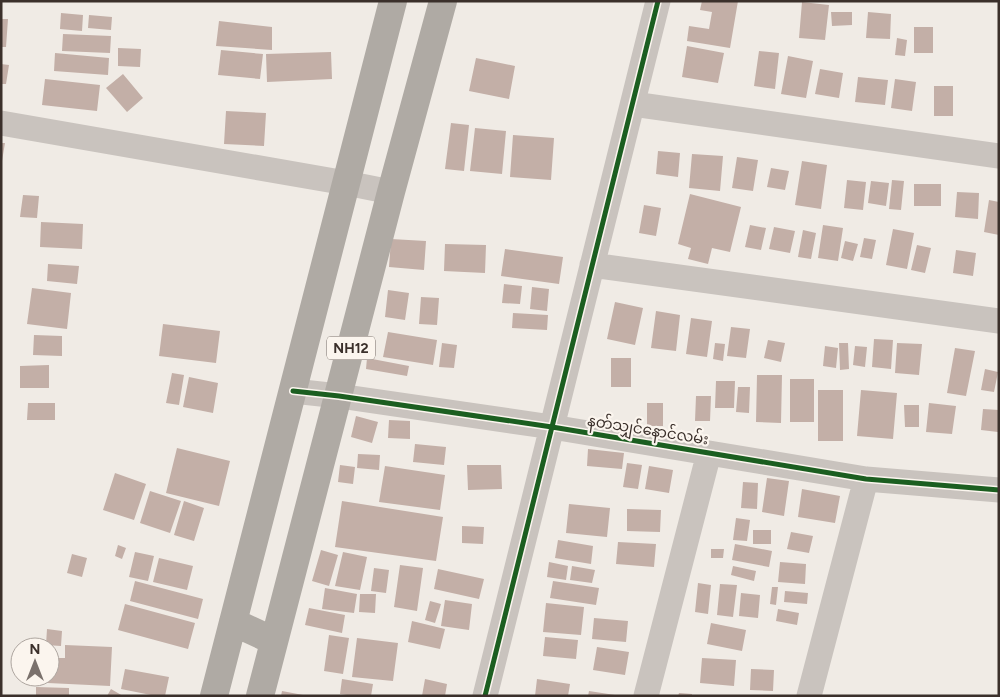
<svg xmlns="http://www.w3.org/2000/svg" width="1000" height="697" font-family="Figtree,'Noto Sans Myanmar',sans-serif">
	<rect width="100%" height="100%" fill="#f0ebe5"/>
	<!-- building -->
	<path fill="#c3afa7" d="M702,1H738L730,48L687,41L689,26L709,29L712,12L700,10Z
		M802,2L829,5L825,40L799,38Z
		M831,12H852V25L832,26Z
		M868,12L891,14L890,39L866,38Z
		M61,13L83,15L82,31L60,29Z
		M89,15L112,17L111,30L88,28Z
		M1,19H8L6,47H1Z
		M219,21L272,27V50L216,46Z
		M914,27H933V53H914Z
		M63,34L111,36L110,53L62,51Z
		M897,38L907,40L905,56L895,55Z
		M687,46L724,53L718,83L682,77Z
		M118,48L141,49L140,67L118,66Z
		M221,50L263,54L260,79L218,75Z
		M759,51L779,53L775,89L754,86Z
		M331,52L332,79L267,82L266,54Z
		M55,53L109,58L108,75L54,71Z
		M788,56L813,61L806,98L781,94Z
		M476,58L515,66L509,99L469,91Z
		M1,64L9,65L6,84H1Z
		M820,69L843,73L839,98L815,94Z
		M123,74L143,98L127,112L106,88Z
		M858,77L888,80L885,105L855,102Z
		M45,79L100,85L97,111L42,105Z
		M895,79L916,82L912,111L891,108Z
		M934,86H953V116H934Z
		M226,111L266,113L264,146L224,144Z
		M451,123L469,125L464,171L445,169Z
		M475,128L506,131L502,174L470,171Z
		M513,135L554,138L551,180L510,177Z
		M1,143H5L2,161H1Z
		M658,151L680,153L678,177L656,174Z
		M692,154L723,156L720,191L689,188Z
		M737,157L758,160L753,191L732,188Z
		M802,161L827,165L821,209L795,205Z
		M771,168L789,171L785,190L767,187Z
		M847,180L866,182L863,210L844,208Z
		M892,180L904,181L901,210L889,209Z
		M871,181L889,183L886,206L868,203Z
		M914,184H941V206H914Z
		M957,192L979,193L978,219L955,217Z
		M690,194L741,207L730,252L712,248L708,264L688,259L691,248L678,244Z
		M23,195L39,196L37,218L20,217Z
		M989,200L999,202V235L984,232Z
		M644,205L661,208L656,236L639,233Z
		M41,222L83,224L82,249L40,247Z
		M750,225L766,228L761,250L745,247Z
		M823,225L843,228L838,261L818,258Z
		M774,227L795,231L790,253L769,249Z
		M893,229L914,233L907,269L886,265Z
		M803,230L816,233L811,259L798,257Z
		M864,238L876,240L872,259L860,257Z
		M391,239L426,241L424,270L389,267Z
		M845,241L858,244L853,261L841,258Z
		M445,244L486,245L485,273L444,271Z
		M917,245L931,248L925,273L911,270Z
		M505,249L563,257L559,284L501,276Z
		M956,250L976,253L973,276L953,273Z
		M48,264L79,266L77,284L47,281Z
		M504,284L522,286L520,304L502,303Z
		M532,287L549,289L547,311L530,309Z
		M32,288L71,293L67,329L27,324Z
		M388,290L409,293L405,320L385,317Z
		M421,297L439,298L437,325L419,324Z
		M615,302L643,308L635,345L607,339Z
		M656,311L680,315L676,351L651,348Z
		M513,313L548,315L547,330L512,328Z
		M691,318L712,321L707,357L686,354Z
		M163,324L220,331L216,363L159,356Z
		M731,327L750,329L746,358L727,356Z
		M388,332L437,340L433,365L383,357Z
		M34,335L62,336V356L33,355Z
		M874,339L893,340L891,369L872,367Z
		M768,340L785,343L781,362L764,358Z
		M442,343L457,345L454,368L439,367Z
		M715,343L725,344L723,361L713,359Z
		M839,343H848L849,369L840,370Z
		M897,343L922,344L919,375L895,373Z
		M825,346L838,348L836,368L823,366Z
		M855,346L867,347L865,367L853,365Z
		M955,348L975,351L966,396L947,393Z
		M367,358L409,366L407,376L366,369Z
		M611,358H631V387H611Z
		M49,365V388H20V366Z
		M985,369L998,372L994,392L981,390Z
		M172,373L184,375L179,405L166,403Z
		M757,375H782L781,423L756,422Z
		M189,377L218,383L213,413L183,407Z
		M790,379H814V422H790Z
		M716,381H735L734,408H715Z
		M738,387H750L749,413L736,412Z
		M818,390H843V441H818Z
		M861,390L897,393L893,439L857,436Z
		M696,396H711L710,421H695Z
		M28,403H55V420H27Z
		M647,403H663V426H647Z
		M929,403L956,406L952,434L926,432Z
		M904,405H919V427H905Z
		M983,409L999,410L998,432L981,430Z
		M356,416L378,422L372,443L351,437Z
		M389,420L410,421V439L388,438Z
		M415,444L446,447L444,465L413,462Z
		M177,448L230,461L219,506L166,493Z
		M588,449L624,453L622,469L587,466Z
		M358,454L380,455L379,470L357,468Z
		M627,463L642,465L638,489L623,487Z
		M340,465L355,467L353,484L338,482Z
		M467,465H501L502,489L468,490Z
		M385,466L445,475L440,510L379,502Z
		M649,466L673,470L669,493L645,489Z
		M115,473L146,484L134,520L103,510Z
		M767,478L789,481L784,516L762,512Z
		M743,482L758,483L757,509L741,508Z
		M802,489L840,496L835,523L798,517Z
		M150,491L181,501L170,533L140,523Z
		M184,501L204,508L194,541L174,535Z
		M342,501L443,517L436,561L335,547Z
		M569,504L610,508L607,537L566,533Z
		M627,509L661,510L660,532L627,531Z
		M736,518L750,520L747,541L733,540Z
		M462,526L484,527L483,544L462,543Z
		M753,530H771V544H753Z
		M791,532L813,536L809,553L787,549Z
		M558,540L593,546L591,564L555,558Z
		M618,542L656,544L654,567L616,564Z
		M735,544L772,551L769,567L732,560Z
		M118,545L126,548L122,559L115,556Z
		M711,549H724L723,558H711Z
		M321,550L338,555L329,586L312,581Z
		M135,552L154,556L148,581L129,577Z
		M343,552L367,557L360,590L335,586Z
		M72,554L87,558L82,577L67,573Z
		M159,558L193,566L187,590L153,582Z
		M549,562L568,566L566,580L547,577Z
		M780,562L806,564L805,584L778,582Z
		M400,565L423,568L417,611L394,607Z
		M572,566L595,570L592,583L570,580Z
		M733,566L756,571L754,581L731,575Z
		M374,568L389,570L386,593L371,591Z
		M438,569L484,579L479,599L434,589Z
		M135,581L203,599L198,619L130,601Z
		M553,581L599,588L596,605L550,598Z
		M698,583L711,585L708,614L695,612Z
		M720,584L737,585L733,617L717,615Z
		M772,587H778L776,605L770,604Z
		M325,588L357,594L354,613L322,609Z
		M785,591L808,593L807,604L784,602Z
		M741,593L760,595L758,618L739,616Z
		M360,594H376L375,613L359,612Z
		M445,600L472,604L469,630L441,626Z
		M430,601L441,604L435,623L425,620Z
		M546,603L584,607L581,635L543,632Z
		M125,604L195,623L188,649L118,630Z
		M309,608L345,615L342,633L305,625Z
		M778,609L799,613L797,625L776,621Z
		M594,618L628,621L626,642L592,639Z
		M412,621L445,629L440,649L408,642Z
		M711,623L746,630L742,651L707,644Z
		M47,629L62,631L61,646L46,645Z
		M329,635L349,638L343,674L324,671Z
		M545,637L578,640L576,659L543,656Z
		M357,638L398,643L393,681L352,677Z
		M65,645L112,647L110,686L48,683V677H50V658H65Z
		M597,647L629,652L625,675L593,670Z
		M702,658L736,660L734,686L700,683Z
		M125,669L169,677L165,696H156L121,689Z
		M751,669L774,670L773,691L750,690Z
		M342,679L373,684L371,696H354L340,694Z
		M425,679L447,684L445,696H422Z
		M537,679L570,684L568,696H535Z
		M36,687L69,688V696H36Z
		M111,689L123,696H107Z
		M282,691L303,695V696H281Z
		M589,691L615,695V696H588Z
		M679,693L692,694V696H678Z"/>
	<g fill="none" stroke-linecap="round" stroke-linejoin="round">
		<!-- minor -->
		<path stroke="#c9c3be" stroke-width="25" d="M633,104L999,156
			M1,123L346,183L391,192
			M592,265L999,321
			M293,391L339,396L552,427L866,479L999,490
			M485,696L658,1
			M646,696L709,453
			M809,696L866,479"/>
		<!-- highway -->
		<path stroke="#afaaa4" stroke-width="28" d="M233,622L274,641
			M214,696L393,1
			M260,696L391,192L443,1"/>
		<defs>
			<path id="cycleway" d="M293,391L339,396L552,427L866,479L999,490
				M485,696L658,1"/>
		</defs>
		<!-- cycleway casing -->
		<use href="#cycleway" stroke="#fbf5ee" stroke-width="8"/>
		<!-- cycleway -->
		<use href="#cycleway" stroke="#1b5e20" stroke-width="5"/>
	</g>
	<g text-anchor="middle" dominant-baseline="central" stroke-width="4.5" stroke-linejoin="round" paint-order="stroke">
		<!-- shield labels -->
		<rect fill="#fbf5ee" stroke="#756b66" stroke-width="1" x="327" y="336.5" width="48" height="23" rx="4"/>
		<g font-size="14" font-weight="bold" fill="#3b302b">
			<text x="351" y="348">NH12</text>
		</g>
		<!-- street labels -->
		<g font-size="15" fill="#3b302b" stroke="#fbf5ee">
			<text transform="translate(648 430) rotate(9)">နတ်သျှင်နောင်လမ်း</text>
		</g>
	</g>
	<!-- border -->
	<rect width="1000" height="697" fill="none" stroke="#3b302b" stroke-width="5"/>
	<!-- north arrow -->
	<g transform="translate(35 662)"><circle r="24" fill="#fbf5ee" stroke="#aea6a0"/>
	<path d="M0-4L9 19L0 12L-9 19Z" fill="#7a716c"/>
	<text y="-8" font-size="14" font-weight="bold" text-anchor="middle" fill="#3b302b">N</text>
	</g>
</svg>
